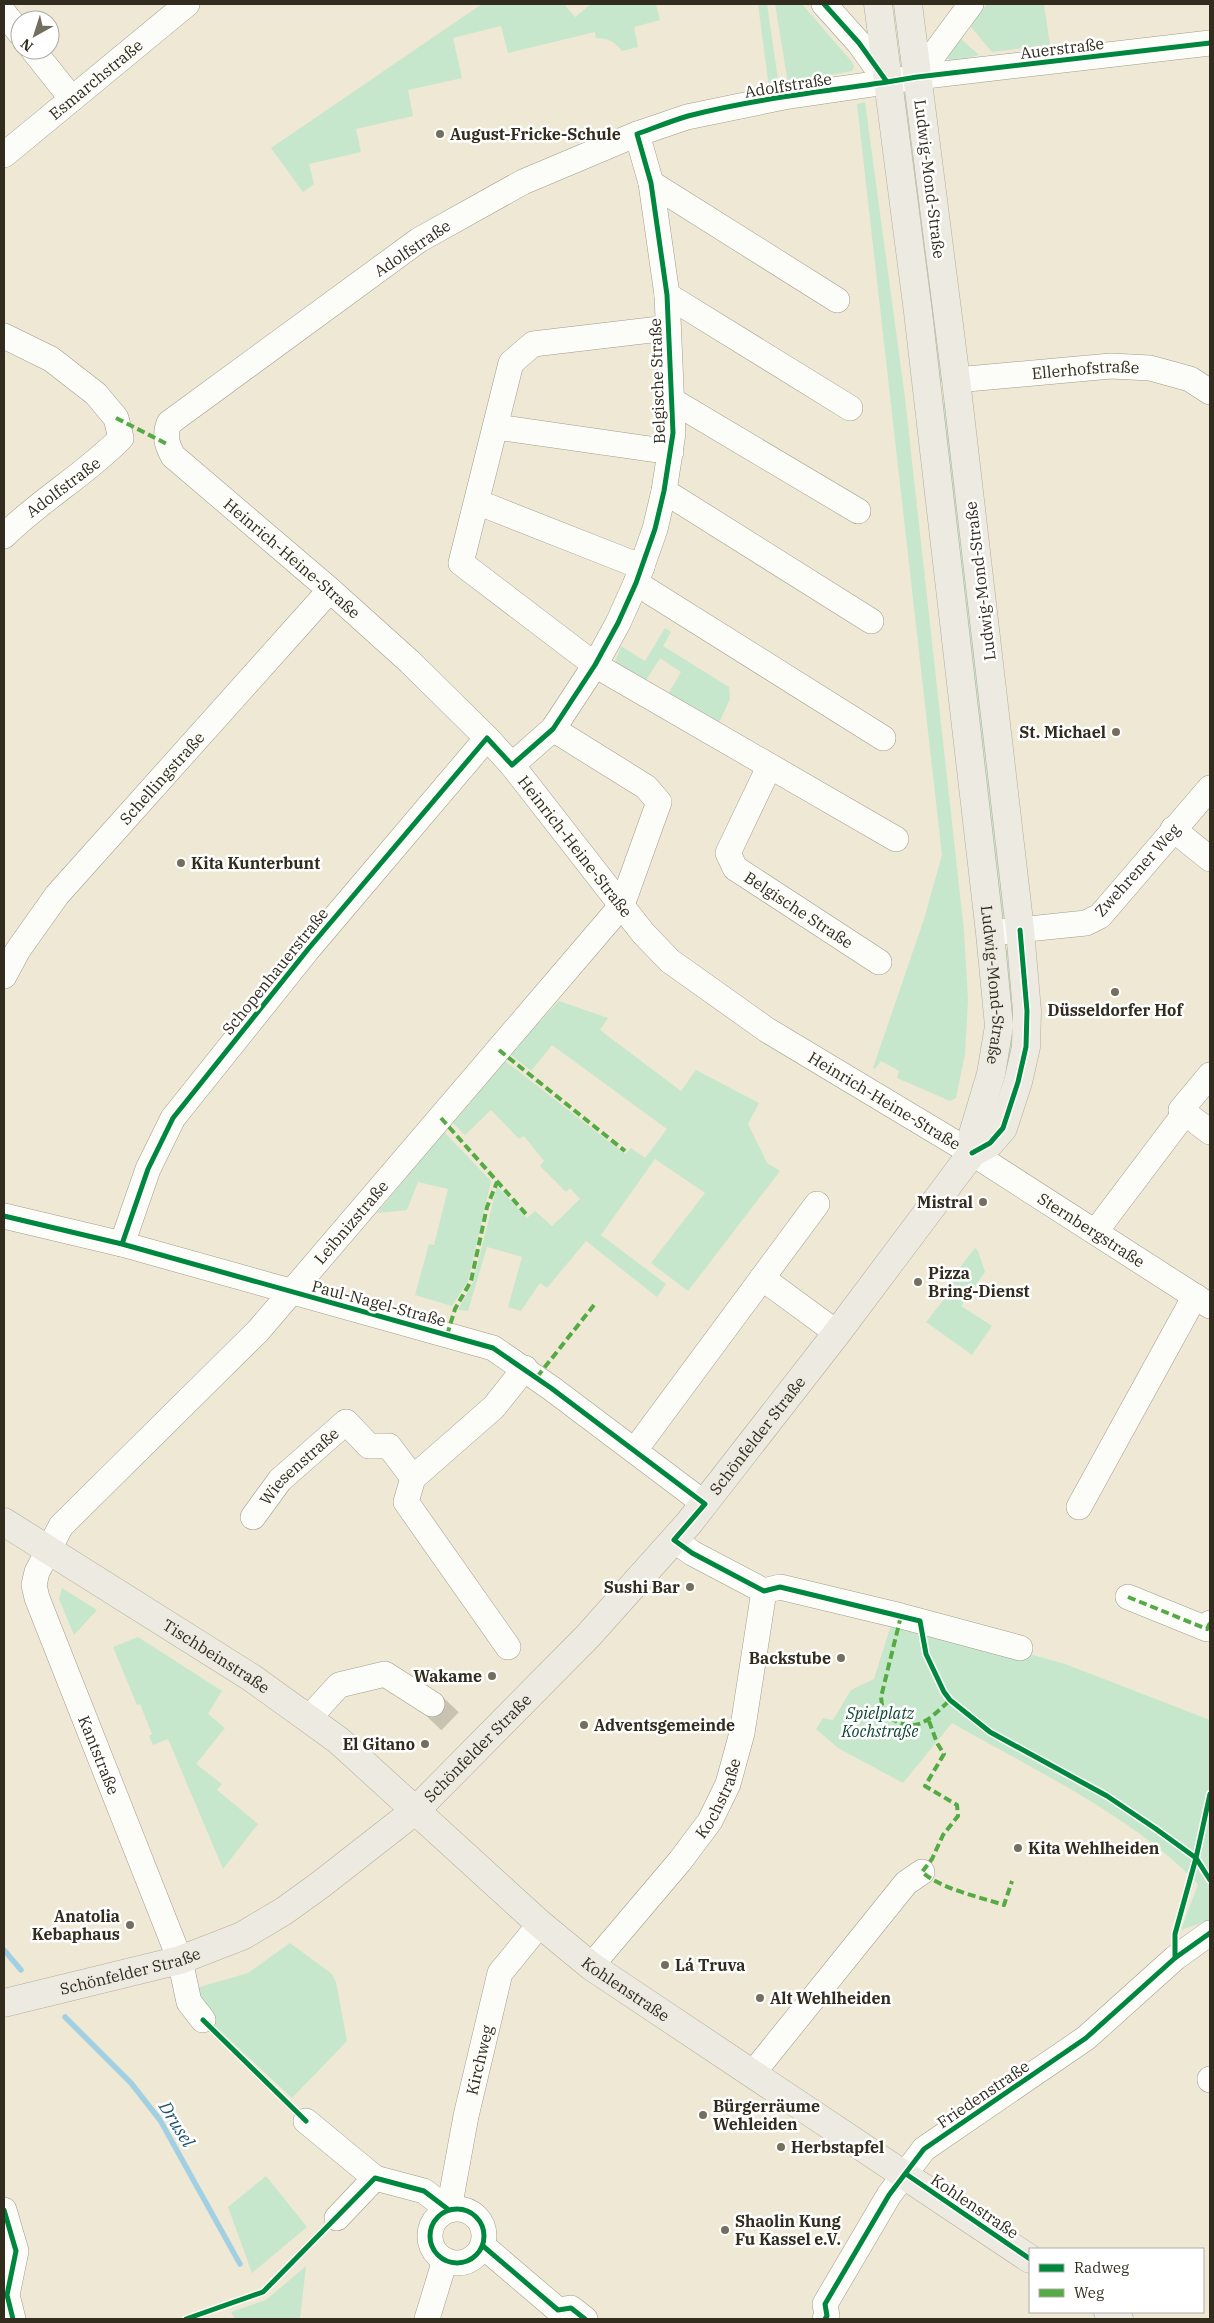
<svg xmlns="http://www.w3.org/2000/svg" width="1214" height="2323" font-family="'IBM Plex Serif',serif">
	<rect width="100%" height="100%" fill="#eee8d4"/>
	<!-- green -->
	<path fill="#c7e7cd" d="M482,4H564L575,17L591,4H656L660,20L634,27L638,47L622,51C615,42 609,38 596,38L595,32L508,53L501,26L453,38L462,78L408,90L413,116L356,129L361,152L309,164L314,184L303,192L271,148Z
		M758,4H767L779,86L769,88Z
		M775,4H802L852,62L854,67L852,71L788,83Z
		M987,4H1044L1050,45L992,52L970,26Z
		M961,39L979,55L952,62L946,57Z
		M909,93L945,377L941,382L937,380L900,94Z
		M865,102L905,398L964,931L968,1000L965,1054L956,1098L950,1101L897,1078L899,1071L881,1061L875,1069L873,1068L924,919L942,855L857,104Z
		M944,402L949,404L1005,919L999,914L941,405Z
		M665,628L671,632L663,646L729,687L730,699L717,727L667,696L681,672L660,658L645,682L615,662L621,646L645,661Z
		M1006,948L1011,951L1017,1023L1015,1052L995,1120L988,1117L1003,951Z
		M559,1001L608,1018L600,1030L681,1091L696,1070L759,1103L748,1124L767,1163L780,1171L688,1291L651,1263L705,1193L655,1159L601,1235L666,1284L657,1297L586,1241L547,1288L540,1283L521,1311L508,1307L522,1257L487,1247L468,1311L458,1310L473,1282L497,1186L527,1218L535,1211L552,1226L580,1199L570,1188L566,1192L540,1166L544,1161L524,1136L519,1139L491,1110L465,1135L453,1123L505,1061L625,1154L631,1148L645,1158L667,1129L552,1045L531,1071L510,1054Z
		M444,1132L491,1181L468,1281L452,1306L415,1295L429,1244L434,1245L448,1189L418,1182L407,1210L377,1213Z
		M975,1248L978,1251L985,1272L961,1306L992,1326L972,1355L926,1322L946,1297L941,1292Z
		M62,1588L97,1610L74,1635L59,1599Z
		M891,1625H925L1065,1664L1210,1720V1920L1181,1930L1198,1884C1133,1816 1034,1770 952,1723L903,1783L838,1748L816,1729L823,1718L833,1720L851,1690L874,1679Z
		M138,1637L222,1691L208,1714L225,1728L196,1764L222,1784L217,1790L258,1824L223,1869L168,1739L153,1745L149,1736L152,1734L140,1704L137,1705L113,1647Z
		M290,1943L332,1974L336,1982L347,2041L292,2098L207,2019L196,1988L248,1973Z
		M266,2176L307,2227L252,2273L228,2207Z
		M306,2266L300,2319H235L231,2312L266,2300Z"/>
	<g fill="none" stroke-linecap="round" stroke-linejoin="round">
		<!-- stream -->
		<path stroke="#a2d0e3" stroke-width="5.5" d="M4,1950L21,1970
			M65,2017L131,2083L160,2120L240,2264"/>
		<!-- minor-tunnel -->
		<path stroke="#c8c2b0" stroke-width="25" stroke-dasharray="25 12" stroke-linecap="butt" d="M432,1704L456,1727"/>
		<defs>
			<g id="minor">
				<path d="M824,4L859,43L887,82L917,77L1210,43"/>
				<path d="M4,13L20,33"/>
				<path d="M33,50L72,99"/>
				<path d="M917,77L971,4"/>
				<path id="s1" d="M887,82L784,97L687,117L637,134L523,182L419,240L169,423C164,436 167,445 173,456L330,590L410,662L487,738L512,765L643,933L670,961L767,1030L972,1153L1210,1306"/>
				<path id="s2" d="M4,155L187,4"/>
				<path d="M651,183L837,300"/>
				<path d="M667,295L850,408"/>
				<path d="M668,328L533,344L511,363L461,563L595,665L896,839"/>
				<path d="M4,336L51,359L96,394L116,418L121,438C85,475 40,500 4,536"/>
				<path id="s3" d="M956,380L1111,366L1150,368L1190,379L1210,392"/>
				<path d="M673,401L858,511"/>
				<path d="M496,427L671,452"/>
				<path d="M664,491L871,621"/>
				<path d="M477,502L642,567"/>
				<path d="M636,583L883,738"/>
				<path d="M512,765L553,729L595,665L618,623L636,583L655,529L664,491L673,433L667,295L651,183L637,134"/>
				<path id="s4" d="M769,767L728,853L735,868L879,962"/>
				<path d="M1173,829L1210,859"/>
				<path d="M990,933L1086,923L1100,916L1210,788"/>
				<path id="s5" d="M4,976L18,950L57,895L330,590"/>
				<path d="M1210,1075L1181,1110L1210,1132"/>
				<path d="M4,1216L122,1244L493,1348L551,1388L705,1504"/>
				<path d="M1096,1231L1185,1113"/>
				<path d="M122,1244L148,1169L173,1118L309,948L487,738"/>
				<path d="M762,1278L837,1333"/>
				<path d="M635,1450L817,1204"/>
				<path d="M1079,1507L1195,1296"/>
				<path id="s6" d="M253,1517L280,1480L346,1422L369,1446H389L413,1478"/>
				<path d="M674,1540L692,1553L764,1591L780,1587L901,1616L1020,1648"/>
				<path d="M1128,1597L1207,1629L1210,1623"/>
				<path d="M508,1647L406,1502L413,1478L494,1407L525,1368"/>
				<path d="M308,1719L339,1685L385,1674L432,1704"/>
				<path id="s7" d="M591,1966L680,1861L710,1821L728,1784L742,1733L764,1591"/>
				<path id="s8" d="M203,2020L189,2002L180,1960L37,1598L34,1585L37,1572L61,1526L258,1331L622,905L659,802L646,787L553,729"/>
				<path d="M753,2073L906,1883L922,1872"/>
				<path d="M1210,2080V2079"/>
				<path d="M306,2121L375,2178L424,2191L449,2210"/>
				<circle cx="457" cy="2236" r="27"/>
				<path id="s9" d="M451,2209V2198L466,2116L500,1973L540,1924"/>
				<path d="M4,2210L16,2251L7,2295L13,2319"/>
				<path d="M337,2218L375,2178"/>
				<path d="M483,2246L558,2310L571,2308L585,2319"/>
				<path d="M427,2319L445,2260"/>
				<path d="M825,2319L827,2316L825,2304L889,2195L924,2149L1086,2038L1175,1958L1210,1933"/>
			</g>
			<g id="major">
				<path id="s10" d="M878,4L918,312L990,933L999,1026L991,1074L973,1134L972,1153"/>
				<path id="s11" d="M4,1522L252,1678L338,1740L540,1924L591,1966L1030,2259"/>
				<path id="s12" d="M4,2003L180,1960L242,1936L284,1911L320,1885L416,1810L588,1636L689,1523L837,1333L972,1153L990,1143L1003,1128L1018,1082L1026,1047L1027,1011L1020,930L956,380L908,4"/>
				<path d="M1108,2312L1119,2319"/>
			</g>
		</defs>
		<!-- minor casing -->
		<use href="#minor" stroke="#a19d8d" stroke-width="26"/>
		<!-- major casing -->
		<use href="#major" stroke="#b4ad9b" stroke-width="29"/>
		<!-- minor -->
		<use href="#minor" stroke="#fcfcf9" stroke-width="25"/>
		<!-- major -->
		<use href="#major" stroke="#edeae2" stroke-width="28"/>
		<!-- quiet -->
		<path stroke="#54ab43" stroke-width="4" stroke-dasharray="8 4" stroke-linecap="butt" d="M116,418L167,444
			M499,1050L625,1151
			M441,1118L526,1214
			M447,1335L455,1309L471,1281L487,1207L497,1182
			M537,1377L594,1305
			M1128,1597L1207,1629L1210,1623
			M901,1616L881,1697L883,1713C915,1737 926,1722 950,1700
			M929,1721L937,1743L944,1754L925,1786L957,1805L958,1816L943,1835L932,1859L922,1872C941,1889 980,1897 1004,1905L1012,1881"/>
		<defs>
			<path id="cycleway" d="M824,4L859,43L887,82L917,77L1210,43
				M972,1153L990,1143L1003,1128L1018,1082L1026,1047L1027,1011L1020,930
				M4,1216L122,1244L493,1348L551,1388L705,1504L674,1540L692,1553L764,1591L780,1587L920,1621L926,1654L944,1692L950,1700L990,1732L1107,1796L1156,1829L1196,1858L1210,1880
				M122,1244L148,1169L173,1118L309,948L487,738L512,765L553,729L595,665L618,623L636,583L655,529L664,491L673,433L667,295L651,183L637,134C654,128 671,121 688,116C753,99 821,92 887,82
				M1175,1958V1934L1196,1858L1210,1794
				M203,2020L306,2121
				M906,2174L1030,2259
				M430 2236a27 27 0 1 1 54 0a27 27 0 1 1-54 0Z
				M4,2210L16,2251L7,2295L13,2319
				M483,2246L558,2310L571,2308L585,2319
				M186,2319L263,2292L375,2178L424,2191L449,2210
				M825,2319L827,2316L825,2304L889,2195L924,2149L1086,2038L1175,1958L1210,1933"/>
		</defs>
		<!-- cycleway casing -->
		<use href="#cycleway" stroke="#fff" stroke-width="8"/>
		<!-- cycleway -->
		<use href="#cycleway" stroke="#00873e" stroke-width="5"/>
	</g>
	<!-- markers -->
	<g fill="#736e5e" stroke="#fff" stroke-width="2">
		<circle cx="440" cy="134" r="5"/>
		<circle cx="1116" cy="732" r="5"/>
		<circle cx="181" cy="863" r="5"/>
		<circle cx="1115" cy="992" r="5"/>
		<circle cx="983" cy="1202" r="5"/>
		<circle cx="918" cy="1282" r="5"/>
		<circle cx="690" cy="1587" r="5"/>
		<circle cx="841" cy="1658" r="5"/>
		<circle cx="492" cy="1676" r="5"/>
		<circle cx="584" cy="1725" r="5"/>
		<circle cx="425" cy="1744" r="5"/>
		<circle cx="1018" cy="1848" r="5"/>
		<circle cx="130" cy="1925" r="5"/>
		<circle cx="665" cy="1965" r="5"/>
		<circle cx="760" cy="1998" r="5"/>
		<circle cx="703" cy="2115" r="5"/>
		<circle cx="781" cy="2147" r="5"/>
		<circle cx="725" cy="2230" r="5"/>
	</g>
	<g text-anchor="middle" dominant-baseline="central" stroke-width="5" stroke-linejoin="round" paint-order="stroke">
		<!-- street labels -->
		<g font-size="16" fill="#312c1e" stroke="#fff">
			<text transform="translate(1062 48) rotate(-7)">Auerstraße</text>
			<text stroke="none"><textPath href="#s2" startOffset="119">Esmarchstraße</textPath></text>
			<text transform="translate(788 85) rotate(-9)">Adolfstraße</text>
			<text transform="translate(930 179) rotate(83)">Ludwig-Mond-Straße</text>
			<text transform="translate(412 248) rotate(-34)">Adolfstraße</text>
			<text stroke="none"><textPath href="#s3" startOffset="130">Ellerhofstraße</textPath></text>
			<text transform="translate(657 381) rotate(-92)">Belgische Straße</text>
			<text transform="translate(63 487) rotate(-37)">Adolfstraße</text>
			<text stroke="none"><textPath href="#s1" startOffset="1000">Heinrich-Heine-Straße</textPath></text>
			<text transform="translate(980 581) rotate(-97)">Ludwig-Mond-Straße</text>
			<text stroke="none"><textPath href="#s5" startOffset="254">Schellingstraße</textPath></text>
			<text stroke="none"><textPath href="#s1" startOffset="1405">Heinrich-Heine-Straße</textPath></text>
			<text transform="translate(1137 870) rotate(-48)">Zwehrener Weg</text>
			<text stroke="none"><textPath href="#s4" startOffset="188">Belgische Straße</textPath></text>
			<text transform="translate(275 971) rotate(-51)">Schopenhauerstraße</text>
			<text stroke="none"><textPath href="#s10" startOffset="988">Ludwig-Mond-Straße</textPath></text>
			<text stroke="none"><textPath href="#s1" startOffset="1810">Heinrich-Heine-Straße</textPath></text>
			<text stroke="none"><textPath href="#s8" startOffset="954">Leibnizstraße</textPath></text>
			<text stroke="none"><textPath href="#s1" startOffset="2054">Sternbergstraße</textPath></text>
			<text transform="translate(379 1303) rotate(15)">Paul-Nagel-Straße</text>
			<text stroke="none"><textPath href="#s12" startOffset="970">Schönfelder Straße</textPath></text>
			<text stroke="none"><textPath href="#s6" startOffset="69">Wiesenstraße</textPath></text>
			<text stroke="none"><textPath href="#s11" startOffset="251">Tischbeinstraße</textPath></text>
			<text stroke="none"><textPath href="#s12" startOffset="550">Schönfelder Straße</textPath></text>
			<text transform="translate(99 1755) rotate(68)">Kantstraße</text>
			<text stroke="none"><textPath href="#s7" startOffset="212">Kochstraße</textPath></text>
			<text stroke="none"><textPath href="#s12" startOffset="130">Schönfelder Straße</textPath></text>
			<text stroke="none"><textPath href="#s11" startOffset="780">Kohlenstraße</textPath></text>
			<text stroke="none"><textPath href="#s9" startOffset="152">Kirchweg</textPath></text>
			<text transform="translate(983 2094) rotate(-34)">Friedenstraße</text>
			<text transform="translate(975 2206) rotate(34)">Kohlenstraße</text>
		</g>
		<!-- poi labels -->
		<g font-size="16" font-weight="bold" fill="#312c1e" stroke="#fff" text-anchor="start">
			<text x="450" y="134">August-Fricke-Schule</text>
			<text x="1106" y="732" text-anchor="end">St. Michael</text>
			<text x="191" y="863">Kita Kunterbunt</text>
			<text x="1115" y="1010" text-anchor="middle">Düsseldorfer Hof</text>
			<text x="973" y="1202" text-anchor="end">Mistral</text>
			<text x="928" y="1273">Pizza<tspan x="928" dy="18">Bring-Dienst</tspan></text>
			<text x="680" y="1587" text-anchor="end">Sushi Bar</text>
			<text x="831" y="1658" text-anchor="end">Backstube</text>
			<text x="482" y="1676" text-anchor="end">Wakame</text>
			<text x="594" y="1725">Adventsgemeinde</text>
			<text x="415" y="1744" text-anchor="end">El Gitano</text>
			<text x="1028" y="1848">Kita Wehlheiden</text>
			<text x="120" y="1916" text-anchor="end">Anatolia<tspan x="120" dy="18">Kebaphaus</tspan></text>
			<text x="675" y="1965">Lá Truva</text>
			<text x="770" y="1998">Alt Wehlheiden</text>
			<text x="713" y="2106">Bürgerräume<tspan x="713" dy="18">Wehleiden</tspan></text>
			<text x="791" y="2147">Herbstapfel</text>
			<text x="735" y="2221">Shaolin Kung<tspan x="735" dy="18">Fu Kassel e.V.</tspan></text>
		</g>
		<!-- park labels -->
		<g font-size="16" font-style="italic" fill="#0c4630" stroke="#fff">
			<text x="880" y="1713">Spielplatz<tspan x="880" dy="18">Kochstraße</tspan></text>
		</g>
		<!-- water labels -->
		<g font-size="18" font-style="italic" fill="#1f546e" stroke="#fff">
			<text transform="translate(177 2124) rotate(58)">Drusel</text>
		</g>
	</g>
	<!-- border -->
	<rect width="1214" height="2323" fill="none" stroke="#312c1e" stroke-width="10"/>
	<!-- legend -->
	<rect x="1029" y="2248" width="175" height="65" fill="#ffffff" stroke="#adaba5"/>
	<rect x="1039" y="2264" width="25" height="8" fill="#00873e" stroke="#adaba5"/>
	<text x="1074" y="2273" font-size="15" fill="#312c1e">Radweg</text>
	<rect x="1039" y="2289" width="25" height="8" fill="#54ab43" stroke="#adaba5"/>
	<text x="1074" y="2298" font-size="15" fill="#312c1e">Weg</text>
	<!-- north arrow -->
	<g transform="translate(35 35) rotate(219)"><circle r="24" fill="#ffffff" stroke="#adaba5"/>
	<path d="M0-4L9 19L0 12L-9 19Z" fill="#736e5e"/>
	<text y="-8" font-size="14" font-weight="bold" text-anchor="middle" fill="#312c1e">N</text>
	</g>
</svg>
